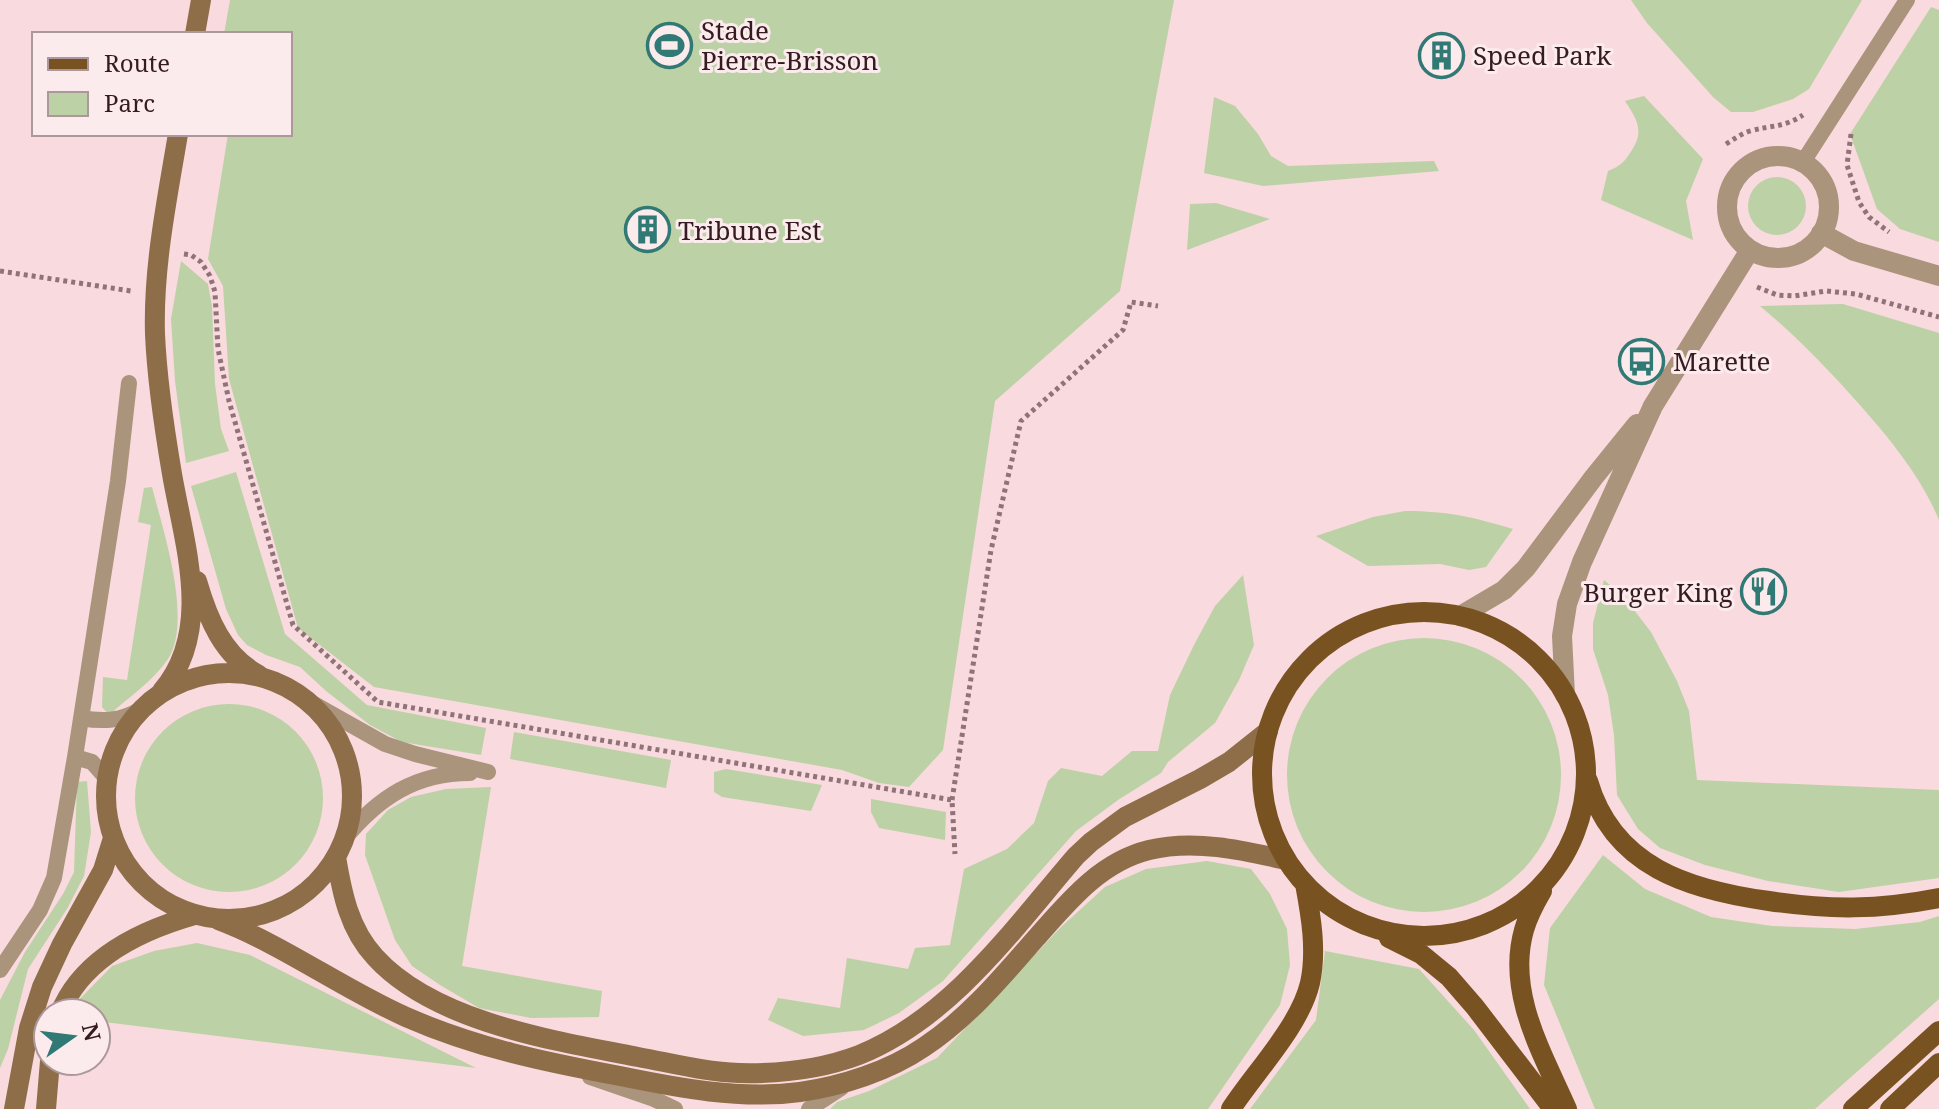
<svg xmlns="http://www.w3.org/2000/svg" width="1939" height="1109" font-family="'Noto Serif',serif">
	<rect width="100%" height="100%" fill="#f9dade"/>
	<!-- green -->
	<path fill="#bcd1a5" d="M230,0H1174L1120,291L995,401L943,750L909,787L879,783L842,770L374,687L298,628L229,379L223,286L208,259L228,134H290V34H224Z
		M1631,0H1862L1809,89L1793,99L1753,112H1731L1713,97L1647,23Z
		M1931,7L1939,10V242L1900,229L1877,209L1850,134Z
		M1644,96L1703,159L1686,201L1693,240L1601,200L1608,171C1621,166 1625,161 1632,150C1645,130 1636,118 1625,101Z
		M1214,97L1235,106L1258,134L1271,156L1288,166L1434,161L1439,171L1263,186L1204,173Z
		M1748 206a29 29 0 1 1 58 0a29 29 0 1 1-58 0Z
		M1216,203L1270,219L1187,250L1190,204Z
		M181,261L208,284L212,306L215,384L221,429L229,451L186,463L175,381L171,319Z
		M1843,304L1939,333V520C1918,469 1878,425 1841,384C1815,356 1790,331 1760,306Z
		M236,472L285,634L367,705L486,728L481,755L402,742L370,725L326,691L300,667L266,655L247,645L238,635L226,609L191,486Z
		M152,487C163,530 193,620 168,659C153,681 129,697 109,715L102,707L103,677L127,680L151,525L138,522L144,488Z
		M1405,511C1448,511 1473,517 1513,529L1486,567L1469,570L1440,564L1368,566L1316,536L1373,517Z
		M1243,575L1254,645L1239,680L1215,723L1168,762L1161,773L1118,800L1076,831L943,981L899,1013L864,1030L803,1036L768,1020L778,998L840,1008L847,958L908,969L915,948L950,945L964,869L1007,849L1034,823L1048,781L1061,768L1102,776L1132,751H1158L1170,695L1194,645L1215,606Z
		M1604,580L1624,597L1651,632L1677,681L1689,711L1697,780L1939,790V878L1839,892L1768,881L1705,865L1660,848L1638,829L1617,795L1614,735L1608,695L1593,649V623Z
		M1287 775a137 137 0 1 1 274 0a137 137 0 1 1-274 0Z
		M135 798a94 94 0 1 1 188 0a94 94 0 1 1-188 0Z
		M514,732L671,760L666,788L510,759Z
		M726,769L822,785L811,811L722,797L714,792V772Z
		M87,781L91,832L84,876L67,909L28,969L8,1049L0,1068V1000L25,952L63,894L74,872L77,782Z
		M491,787L462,966L602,991L599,1017L531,1018L479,1008L440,985L412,966L395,940L365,855L366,834L388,810L411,797L446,789Z
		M871,799L946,812L945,840L879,828L871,812Z
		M1603,855L1645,889L1711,917L1772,926L1855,929L1920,922L1939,916V999L1815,1109H1595L1544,985L1550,928Z
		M1207,861L1251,869L1270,894L1287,929L1290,965L1280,1005L1208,1109H830L837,1102L869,1091L937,1058L1060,928L1105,887L1146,869Z
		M197,943L250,955L476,1068L96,1021V1013H66L112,966L154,951Z
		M1325,951L1419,969L1474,1030L1530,1109H1250L1316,1020Z"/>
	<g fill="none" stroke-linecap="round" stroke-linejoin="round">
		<!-- path -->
		<path stroke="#907378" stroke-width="5" stroke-dasharray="4 4" stroke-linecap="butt" d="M1851,134L1847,165L1859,202L1869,217L1889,232
			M1726,144C1734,139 1741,134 1750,131C1771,125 1783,128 1803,115
			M184,254L191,255L201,262L210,276L215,292L218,349L229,401L293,625L378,702L952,800L955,854
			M0,271L131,291
			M1757,287L1777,295L1794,296L1826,291L1856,294L1939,317
			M952,800L991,550L1021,421L1123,330L1131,302L1158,306"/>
		<!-- service -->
		<path stroke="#aa947c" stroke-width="16" d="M1803,162L1907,0
			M305,699L385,744L415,754L488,772
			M81,718C104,722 121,721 141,709
			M75,757L92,762L107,779
			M345,838C379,797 416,773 470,773
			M0,970L40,910L54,878L75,757L118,481L129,383
			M590,1077L654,1099L675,1109
			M809,1109L841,1088"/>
		<!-- minor -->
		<path stroke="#aa947c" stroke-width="20" d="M1727 207a51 51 0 1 1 102 0a51 51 0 1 1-102 0Z
			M1821,233L1854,251L1939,276
			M1460,616L1504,590L1526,568L1594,477L1637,424
			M1565,695L1562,636L1567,604L1582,562L1653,406L1750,250"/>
		<!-- secondary -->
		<path stroke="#8e6d49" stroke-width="20" d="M195,34L201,0
			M197,581C208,619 223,656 259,675
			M106 796a123 123 0 1 1 246 0a123 123 0 1 1-246 0Z
			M162,691C214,630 184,544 172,474C164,427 157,381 155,334C153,267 167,200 178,134
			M336,857C342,893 349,929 375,957C434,1022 555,1041 638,1057C671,1063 705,1072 739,1073C779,1074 822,1069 859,1055C951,1018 1013,929 1076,856L1091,842L1125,817L1200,779L1229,762L1268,731
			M218,920C284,945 341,988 406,1017C477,1048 545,1062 620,1076C679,1088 740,1100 800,1092C842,1086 889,1071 924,1047C968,1018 1002,977 1036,938C1068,902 1100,862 1149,850C1194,839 1242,850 1286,860
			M60,1013C82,958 142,930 195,915
			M14,1109L29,1028L42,987L62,944L103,870L113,838
			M46,1109L50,1061"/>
		<!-- primary -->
		<path stroke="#795221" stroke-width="20" d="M1262 774a162 162 0 1 1 324 0a162 162 0 1 1-324 0Z
			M1588,781C1613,867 1689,890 1769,901C1830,910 1878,910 1939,898
			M1542,891C1535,903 1528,916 1524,930C1506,993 1543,1054 1567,1109
			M1389,938L1421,954L1449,977L1475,1007L1553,1109
			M1231,1109C1255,1072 1300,1026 1310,983C1317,951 1311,916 1305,884
			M1853,1109L1939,1031
			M1890,1109L1939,1063"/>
	</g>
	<!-- icons -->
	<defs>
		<symbol id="stadium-ring" viewBox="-11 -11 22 22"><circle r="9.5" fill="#fbebed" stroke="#307974" stroke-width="1.5"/><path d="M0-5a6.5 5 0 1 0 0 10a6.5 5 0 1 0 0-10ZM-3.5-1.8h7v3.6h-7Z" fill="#307974"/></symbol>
		<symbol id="building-ring" viewBox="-11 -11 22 22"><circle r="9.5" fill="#fbebed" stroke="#307974" stroke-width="1.5"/><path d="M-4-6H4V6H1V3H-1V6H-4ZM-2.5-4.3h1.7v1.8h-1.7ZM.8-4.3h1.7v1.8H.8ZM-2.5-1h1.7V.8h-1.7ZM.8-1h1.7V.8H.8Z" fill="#307974"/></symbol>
		<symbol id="bus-ring" viewBox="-11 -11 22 22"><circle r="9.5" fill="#fbebed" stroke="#307974" stroke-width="1.5"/><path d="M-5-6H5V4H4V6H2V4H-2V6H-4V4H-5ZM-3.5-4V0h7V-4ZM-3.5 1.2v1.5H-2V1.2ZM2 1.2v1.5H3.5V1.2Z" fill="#307974"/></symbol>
		<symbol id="restaurant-ring" viewBox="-11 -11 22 22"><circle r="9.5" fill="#fbebed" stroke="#307974" stroke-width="1.5"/><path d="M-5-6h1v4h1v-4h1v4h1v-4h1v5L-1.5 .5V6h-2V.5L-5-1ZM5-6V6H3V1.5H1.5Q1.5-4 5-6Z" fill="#307974"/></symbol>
	</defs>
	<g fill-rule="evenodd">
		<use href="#stadium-ring" x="644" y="20" width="51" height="51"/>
		<use href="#building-ring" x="1416" y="30" width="51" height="51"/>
		<use href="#building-ring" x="622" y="204" width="51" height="51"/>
		<use href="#bus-ring" x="1616" y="336" width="51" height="51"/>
		<use href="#restaurant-ring" x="1738" y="566" width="51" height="51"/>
	</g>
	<g text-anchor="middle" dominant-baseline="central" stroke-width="6" stroke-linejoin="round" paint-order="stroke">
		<!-- poi labels -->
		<g font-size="26" fill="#361b20" stroke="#fbebed" text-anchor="start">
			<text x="701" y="30">Stade<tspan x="701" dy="30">Pierre-Brisson</tspan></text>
			<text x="1473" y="55">Speed Park</text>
			<text x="678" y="230">Tribune Est</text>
			<text x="1673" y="361">Marette</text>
			<text x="1733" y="592" text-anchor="end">Burger King</text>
		</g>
	</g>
	<!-- legend -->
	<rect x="32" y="32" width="260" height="104" fill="#fbebed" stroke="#ac989b" stroke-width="2"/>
	<rect x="48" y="58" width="40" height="12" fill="#795221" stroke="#ac989b" stroke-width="2"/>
	<text x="104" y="72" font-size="24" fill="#361b20">Route</text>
	<rect x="48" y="92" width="40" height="24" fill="#bcd1a5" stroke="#ac989b" stroke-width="2"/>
	<text x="104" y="112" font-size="24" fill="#361b20">Parc</text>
	<!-- north arrow -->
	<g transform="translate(72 1037) rotate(76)"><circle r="38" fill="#fbebed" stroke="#ac989b" stroke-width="2"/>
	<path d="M0-6L14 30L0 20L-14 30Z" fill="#307974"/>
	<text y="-12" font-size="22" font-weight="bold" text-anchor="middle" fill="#361b20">N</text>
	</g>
</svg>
